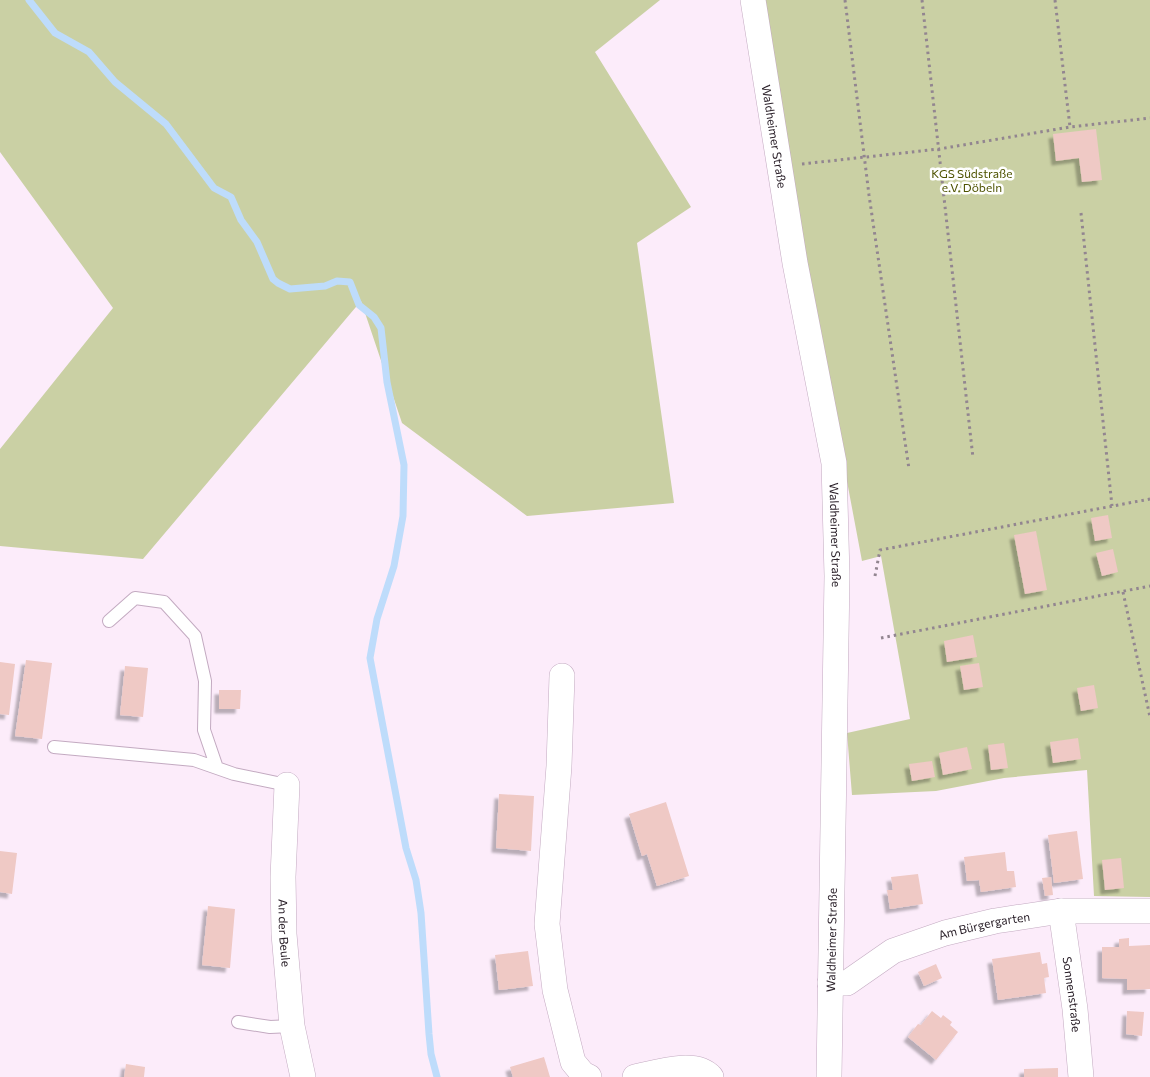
<svg xmlns="http://www.w3.org/2000/svg" width="1150" height="1077" font-family="Commissioner,sans-serif">
	<defs>
		<filter id="shadow"><feDropShadow dx="-4.5" dy="4.5" stdDeviation="1" flood-color="#0004"/></filter>
	</defs>
	<rect width="100%" height="100%" fill="#fcecfa"/>
	<!-- green -->
	<path fill="#cad0a4" d="M0,0H660L595,52L691,207L637,243L674,503L527,516L402,423L361,301L143,559L0,546V449L113,308L0,152Z
		M764,0H1150V897L1094,896L1087,770L1004,778L936,791L852,795L847,733L910,719L881,556L862,561L788,168Z"/>
	<g fill="none" stroke-linecap="round" stroke-linejoin="round">
		<!-- stream -->
		<path stroke="#bedcfb" stroke-width="7" d="M29,0L55,33L89,52L115,82L166,124L214,188L231,197L241,220L257,242L273,279L278,283L290,289L325,286L337,281L350,282L359,305L374,317L381,328L387,382L404,465L403,516L394,566L377,619L370,658L406,848L416,880L421,913L429,1034L431,1054L437,1077"/>
	</g>
	<!-- building -->
	<path fill="#efc9c5" filter="url(#shadow)" d="M1096,129L1102,180L1082,182L1079,158L1056,161L1053,134Z
		M1108,515L1112,538L1095,541L1091,518Z
		M1036,531L1047,590L1025,594L1014,535Z
		M1113,549L1118,572L1102,576L1096,553Z
		M973,635L977,657L947,662L944,641Z
		M26,660L52,663L42,739L15,736Z
		M0,662L15,664L9,715L0,714Z
		M979,663L983,687L964,690L960,666Z
		M125,666L148,668L143,717L120,715Z
		M1094,685L1098,708L1081,711L1077,688Z
		M219,690H241L240,709H219Z
		M1078,738L1081,759L1053,763L1050,742Z
		M1004,743L1008,768L991,770L988,745Z
		M967,747L972,769L943,775L939,753Z
		M932,761L935,777L912,781L909,764Z
		M499,794L534,796L531,851L496,848Z
		M666,802L689,876L657,886L647,854L642,856L629,814Z
		M1077,831L1083,879L1054,883L1048,835Z
		M0,851L17,853L12,894L0,892Z
		M1005,852L1007,871H1014L1016,887L981,892L979,880L967,881L964,857Z
		M1121,858L1124,888L1105,890L1102,860Z
		M918,874L923,904L890,909L887,890H893L891,877Z
		M1051,877L1053,895L1045,896L1042,878Z
		M208,906L235,909L230,968L202,965Z
		M1129,938V946L1150,945V989L1127,990V979L1102,978V947H1119V939Z
		M528,951L533,986L499,990L495,955Z
		M1040,952L1042,964L1047,963L1049,977L1044,978L1046,993L998,1000L992,959Z
		M936,964L942,978L924,986L918,972Z
		M932,1011L941,1018L943,1015L952,1022L950,1025L958,1032L936,1060L908,1037L918,1024L921,1025Z
		M1127,1011L1144,1012L1142,1036L1126,1034Z
		M544,1057L550,1077H513L510,1067Z
		M126,1064L145,1067L144,1077H124Z
		M1058,1068V1077H1024V1069Z"/>
	<g fill="none" stroke-linecap="round" stroke-linejoin="round">
		<defs>
			<path id="lane" d="M109,621L135,598L164,602L195,636L205,681L204,730L217,768
				M54,747L194,760L234,774L287,785
				M238,1022L270,1027L292,1026"/>
			<g id="street">
				<path id="s1" d="M753,0L795,263L834,463L837,576L829,1077"/>
				<path d="M562,676L559,766L547,924L555,990L573,1062L583,1074L589,1077"/>
				<path id="s2" d="M287,785L283,877L284,934L292,1026L303,1077"/>
				<path id="s3" d="M1061,911L1075,1009L1081,1077"/>
				<path id="s4" d="M830,983H847L893,951L945,933L995,921L1061,911H1150"/>
				<path d="M635,1077C655,1073 695,1059 711,1077"/>
			</g>
		</defs>
		<!-- lane casing -->
		<use href="#lane" stroke="#c3aac1" stroke-width="14"/>
		<!-- street casing -->
		<use href="#street" stroke="#c3aac1" stroke-width="26"/>
		<!-- path -->
		<path stroke="#928590" stroke-width="3" stroke-dasharray="2.5 4" stroke-linecap="butt" d="M845,0L869,195L909,469
			M922,0L973,458
			M1055,0L1070,127
			M802,164L939,149L1070,127L1150,118
			M1081,213L1112,506
			M875,576L880,550L1150,499
			M1123,592L1150,717
			M881,638L1150,586"/>
		<!-- lane -->
		<use href="#lane" stroke="#fff" stroke-width="12"/>
		<!-- street -->
		<use href="#street" stroke="#fff" stroke-width="25"/>
	</g>
	<g text-anchor="middle" dominant-baseline="central" stroke-width="5" stroke-linejoin="round" paint-order="stroke">
		<!-- street labels -->
		<g font-size="12" fill="#2c222b" stroke="#fff">
			<text stroke="none"><textPath href="#s1" startOffset="138">Waldheimer Straße</textPath></text>
			<text stroke="none"><textPath href="#s1" startOffset="542">Waldheimer Straße</textPath></text>
			<text stroke="none"><textPath href="#s4" startOffset="168">Am Bürgergarten</textPath></text>
			<text stroke="none"><textPath href="#s2" startOffset="148">An der Beule</textPath></text>
			<text transform="translate(831 940) rotate(-89)">Waldheimer Straße</text>
			<text stroke="none"><textPath href="#s3" startOffset="84">Sonnenstraße</textPath></text>
		</g>
		<!-- park labels -->
		<g font-size="12" fill="#4e5300" stroke="#fff">
			<text x="972" y="173">KGS Südstraße<tspan x="972" dy="14">e.V. Döbeln</tspan></text>
		</g>
	</g>
</svg>
